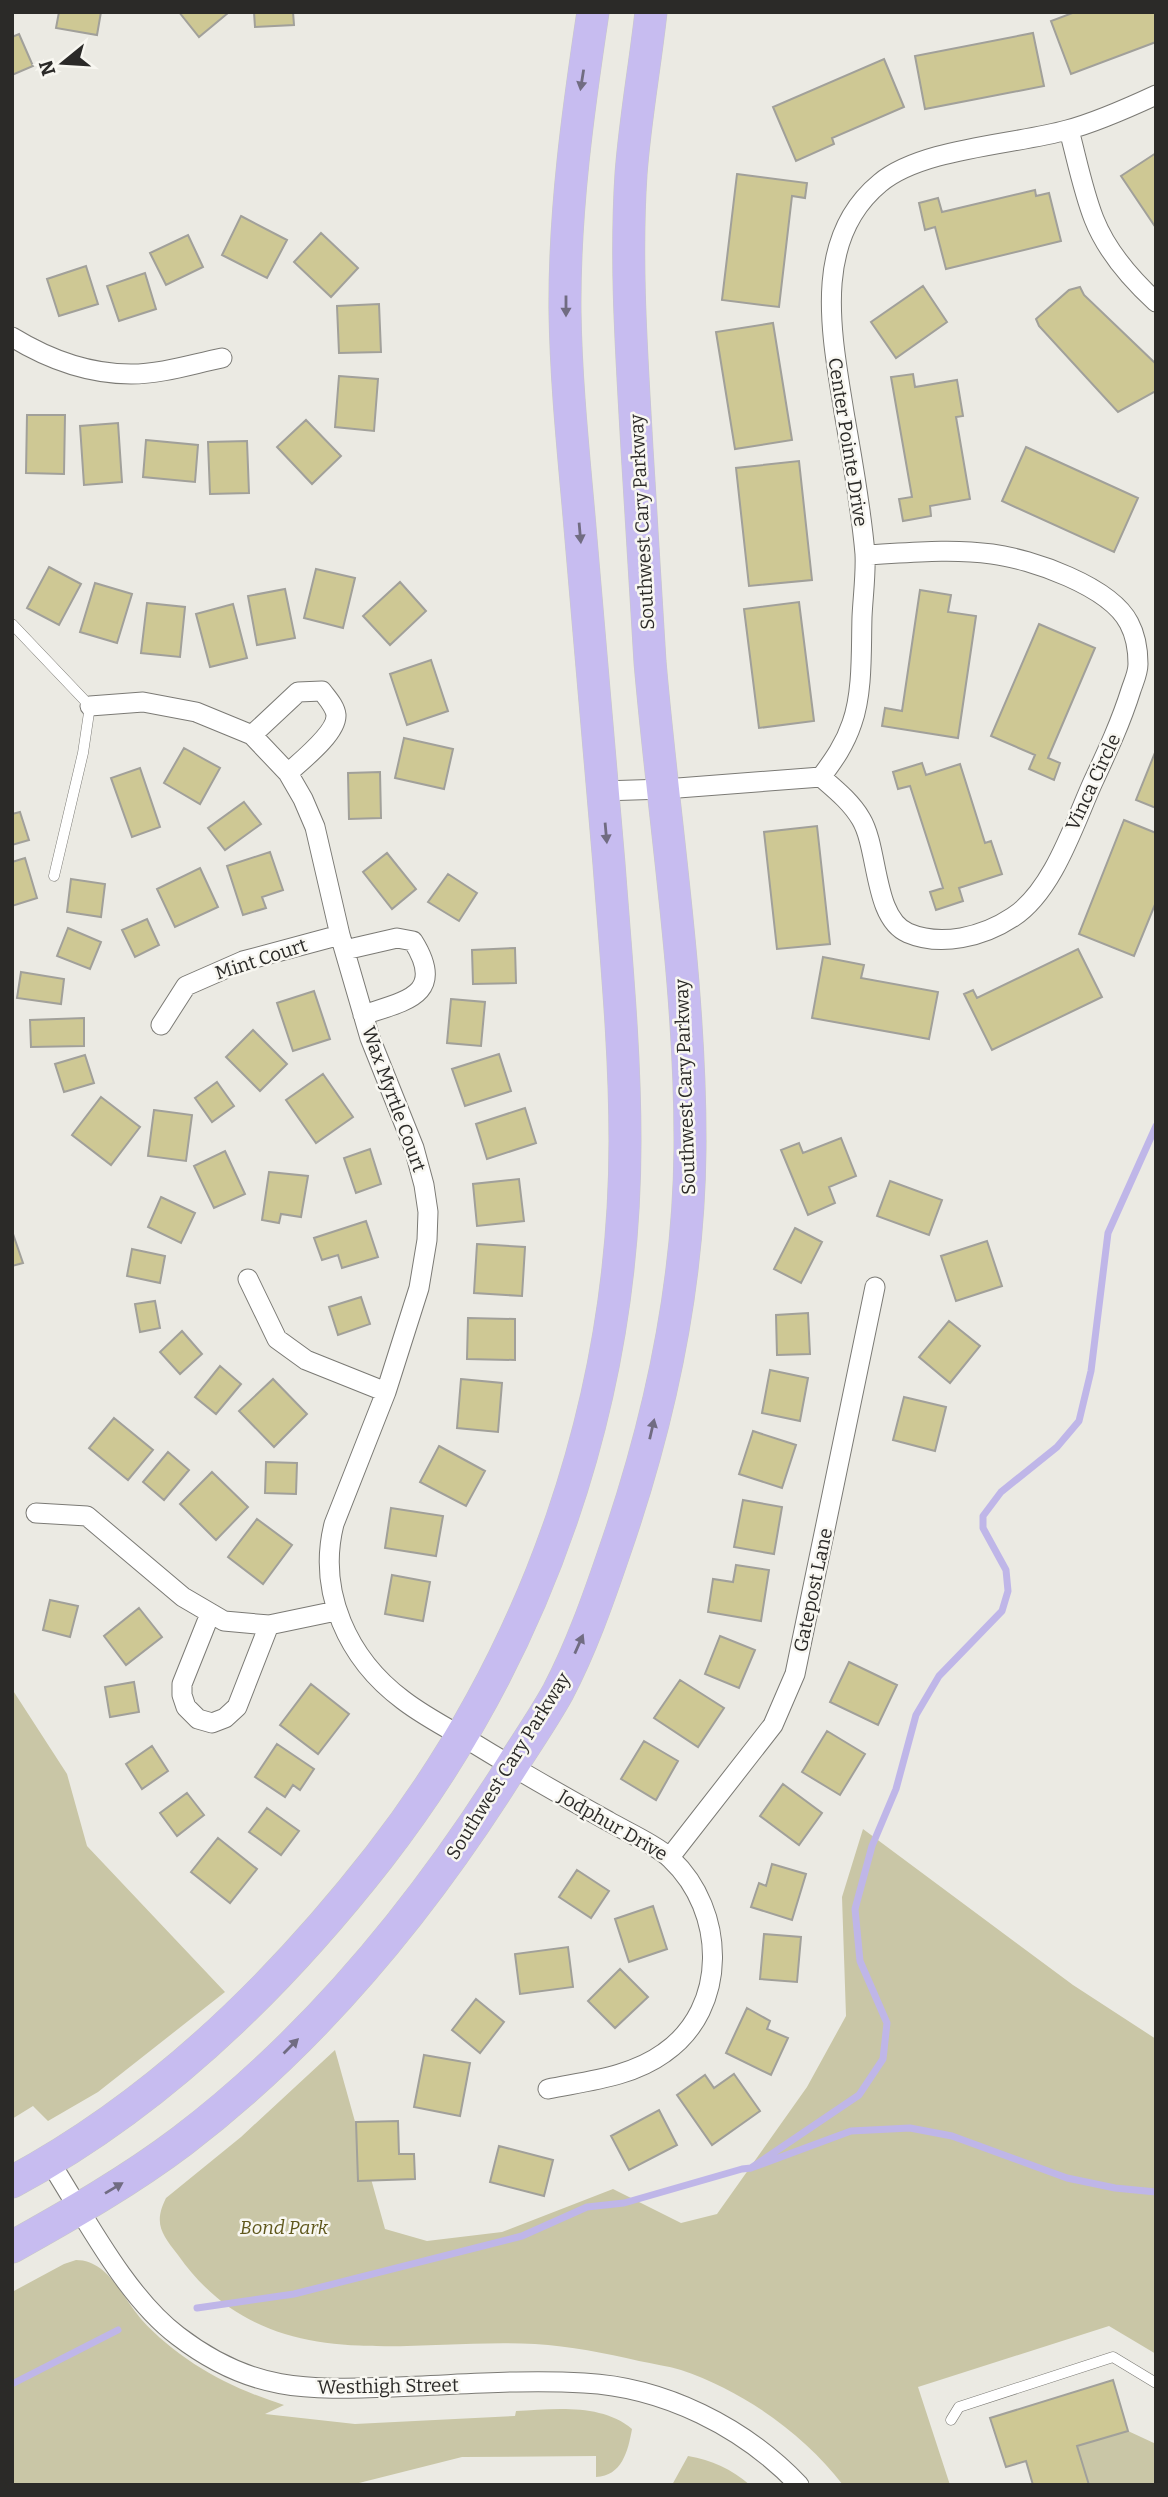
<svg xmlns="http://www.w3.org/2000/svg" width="1168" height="2497" font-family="Bitter,serif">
	<rect width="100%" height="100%" fill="#ebeae3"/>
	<!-- green -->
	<path fill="#c9c6a6" d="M12,1689L67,1774L87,1846L225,1992L98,2092L48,2121L33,2106L12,2119Z
		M863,1829L1073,1985L1156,2039V2354L1109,2326L918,2387L950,2485H843C803,2433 743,2391 681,2370C668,2366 653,2364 639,2361C605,2353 570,2346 535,2344C404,2337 268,2382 178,2255C162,2234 153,2224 166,2198L241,2137L335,2050L385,2229L427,2241L502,2232L613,2189L681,2223L717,2214L807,2087L846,2016L842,1897Z
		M76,2260C108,2260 122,2297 141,2319C179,2361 230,2388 284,2405L265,2414L355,2424L515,2416L516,2411C553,2409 602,2403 632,2429C628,2451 622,2476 596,2477V2456L462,2457L351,2485H12V2292L64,2264Z
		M1128,2431L1156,2444V2483L1089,2485L1077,2446Z
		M688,2456C712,2460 731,2469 750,2485H672Z"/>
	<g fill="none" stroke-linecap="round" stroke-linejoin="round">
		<!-- stream -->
		<path stroke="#bfb6e8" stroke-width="7" d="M751,2168L859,2095L883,2059L887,2023L860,1961L855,1909L872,1846L896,1789L916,1715L939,1676L1002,1611L1008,1591L1006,1570L983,1528V1516L1001,1492L1057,1447L1079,1421L1091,1371L1108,1233L1156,1126
			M197,2308L294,2294L522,2236L587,2207L624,2203L742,2169L751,2168L851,2131L910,2128L952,2136L1067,2178L1115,2188L1156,2192
			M12,2384L118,2330"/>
	</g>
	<!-- building -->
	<path fill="#cec894" stroke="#a1a09a" stroke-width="2" d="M59,12H101L97,35L56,28Z
		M179,12H227L228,13L199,37Z
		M254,12H293L294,25L255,27Z
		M1075,12H1156V42L1071,74L1051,21Z
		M1033,33L1044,86L925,109L915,56Z
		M19,34L33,66L12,75V37Z
		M884,59L904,107L832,138L834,144L796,161L773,107Z
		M1156,153V228L1121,176Z
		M737,174L807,183L805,198L792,196L779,307L722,300Z
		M1035,190L1036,196L1049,193L1061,241L946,269L935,227L925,230L919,203L938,198L942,212Z
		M241,216L287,240L267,278L222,255Z
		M321,233L358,268L331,297L294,262Z
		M188,235L203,267L166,285L150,253Z
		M86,266L98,304L59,316L47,279Z
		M145,273L156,309L119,321L107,286Z
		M923,286L947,322L896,358L871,322Z
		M1080,287L1084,295L1156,364V391L1118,412L1039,326L1036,319L1069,290Z
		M379,304L381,352L339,353L337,306Z
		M773,323L792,440L735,449L716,332Z
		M913,374L915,387L957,380L963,416L956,417L970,499L930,506L931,516L903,521L899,499L912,497L891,377Z
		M339,376L378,379L374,431L335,427Z
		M27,415H65L64,474L26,473Z
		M306,420L341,456L312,484L277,447Z
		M118,423L122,482L84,485L80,426Z
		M146,440L198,445L195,482L143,477Z
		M247,441L249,493L210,494L208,442Z
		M1026,447L1138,498L1114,552L1002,501Z
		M799,461L812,580L749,586L736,468Z
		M49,567L81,584L59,625L27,608Z
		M316,569L355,578L343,628L304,618Z
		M400,582L426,611L390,645L363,616Z
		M95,583L132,594L117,643L80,632Z
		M285,589L295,638L257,645L248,596Z
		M920,590L951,595L948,612L976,616L958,738L882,726L885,708L902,711Z
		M799,602L814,721L759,728L744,609Z
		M147,603L185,607L180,657L141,653Z
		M233,604L247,658L210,667L196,614Z
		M1039,624L1095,648L1048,758L1060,763L1054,780L1029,769L1035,755L991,736Z
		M431,660L448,711L407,725L390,674Z
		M404,738L453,749L444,789L395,778Z
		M184,748L220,768L200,804L164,783Z
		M1156,750V808L1136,800Z
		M922,763L926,775L960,764L985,843L991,841L1002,874L959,888L963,901L936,910L930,892L943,888L910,786L898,789L893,772Z
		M140,768L160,827L132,837L111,778Z
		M380,772L381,818L349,819L348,773Z
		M244,802L261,824L225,850L208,828Z
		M20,812L29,840L12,845V814Z
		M1124,820L1156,833V902L1134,956L1079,934Z
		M817,826L830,944L777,949L764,832Z
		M270,852L283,890L262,897L266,908L243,915L227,866Z
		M387,853L416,889L392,909L363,872Z
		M25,858L37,898L12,906V862Z
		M200,868L218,907L175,927L157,889Z
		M448,874L477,893L459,921L428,902Z
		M71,879L105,884L101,917L67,912Z
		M147,919L159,945L135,957L122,930Z
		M68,928L101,942L90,969L57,956Z
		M515,948L516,983L473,984L472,950Z
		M1078,949L1102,997L992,1050L964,994L973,990L977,998Z
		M823,957L864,965L861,978L938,992L929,1039L812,1018Z
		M21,972L64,979L61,1004L17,998Z
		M314,991L330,1039L293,1051L277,1003Z
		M451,999L485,1002L481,1046L447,1043Z
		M84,1018V1046L31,1047L30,1020Z
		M253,1030L287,1064L260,1091L226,1057Z
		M499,1054L511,1091L465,1106L452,1069Z
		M85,1055L94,1083L64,1092L55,1064Z
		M323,1074L353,1117L316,1143L286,1100Z
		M217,1082L234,1106L212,1122L195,1098Z
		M101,1097L140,1127L111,1165L72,1135Z
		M525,1108L536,1143L487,1159L476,1124Z
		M154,1110L192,1115L186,1161L148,1156Z
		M841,1138L856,1176L829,1187L835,1203L808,1215L781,1150L799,1143L803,1153Z
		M370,1149L381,1184L356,1193L344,1158Z
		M225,1151L245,1194L214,1208L194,1166Z
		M269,1172L308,1176L301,1217L281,1214L279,1223L262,1220Z
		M519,1179L524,1221L477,1226L473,1184Z
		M890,1181L942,1200L929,1235L877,1216Z
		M161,1197L195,1213L181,1243L148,1227Z
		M366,1221L378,1257L342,1268L338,1255L322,1260L314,1238Z
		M795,1228L822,1242L801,1283L774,1269Z
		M12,1231L23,1263L12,1266Z
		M987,1241L1002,1286L956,1301L941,1256Z
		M477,1244L525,1247L522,1296L474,1293Z
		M132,1249L165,1256L160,1283L127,1276Z
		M361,1297L370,1324L338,1335L329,1307Z
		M155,1301L160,1328L140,1332L135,1304Z
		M808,1313L810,1354L777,1355L776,1315Z
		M468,1318L515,1319V1360L467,1359Z
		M949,1321L980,1346L950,1383L919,1357Z
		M182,1331L202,1354L180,1374L160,1352Z
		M220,1366L241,1384L216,1414L195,1397Z
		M770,1370L808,1378L800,1421L762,1413Z
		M273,1379L307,1414L274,1447L239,1411Z
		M461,1379L502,1383L498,1432L457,1428Z
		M904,1397L946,1407L935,1451L893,1440Z
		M114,1418L153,1450L128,1480L89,1448Z
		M753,1431L796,1445L782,1488L739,1474Z
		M439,1446L485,1471L466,1506L420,1482Z
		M168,1452L189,1470L164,1500L143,1482Z
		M266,1462L297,1463L296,1494L265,1493Z
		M212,1472L248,1507L216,1540L180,1504Z
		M743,1500L782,1507L774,1554L734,1547Z
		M391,1508L443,1516L436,1556L385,1548Z
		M257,1519L292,1545L263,1584L228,1557Z
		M736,1565L769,1570L761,1621L708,1612L713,1579L733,1582Z
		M392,1575L430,1582L423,1621L385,1614Z
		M50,1600L78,1606L70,1637L43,1630Z
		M139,1608L162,1637L126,1665L104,1636Z
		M720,1636L755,1650L739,1688L705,1674Z
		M849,1662L897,1685L878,1725L830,1702Z
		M680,1680L724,1708L698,1747L654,1718Z
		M134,1682L139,1712L110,1717L105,1687Z
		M311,1684L349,1714L318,1754L280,1725Z
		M827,1731L865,1754L840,1795L802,1772Z
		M644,1741L678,1761L656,1800L621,1779Z
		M277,1744L314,1769L300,1790L293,1785L285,1797L255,1777Z
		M152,1746L168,1771L142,1789L126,1764Z
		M783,1784L822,1813L799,1845L760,1816Z
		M187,1793L204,1815L177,1836L160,1813Z
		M267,1808L299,1831L281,1855L249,1832Z
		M218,1838L257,1869L230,1903L191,1872Z
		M772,1864L806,1874L792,1920L751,1907L759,1883L766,1886Z
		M577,1870L609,1891L591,1918L559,1897Z
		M653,1906L667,1949L629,1962L615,1919Z
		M764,1934L801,1937L797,1982L760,1979Z
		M568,1947L573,1987L520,1994L515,1954Z
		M620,1969L648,1997L615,2028L588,2001Z
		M476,1999L504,2022L480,2053L452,2030Z
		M747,2008L770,2021L767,2029L788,2038L771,2075L726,2053Z
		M424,2055L470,2063L460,2116L414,2107Z
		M734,2074L760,2111L712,2145L677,2095L705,2075L714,2088Z
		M659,2110L677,2145L629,2170L611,2136Z
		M398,2121L399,2154H414L415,2179L358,2181L356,2122Z
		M499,2146L553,2160L544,2196L490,2182Z
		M1113,2380L1128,2431L1077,2446L1089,2485H1033L1026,2461L1006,2467L990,2418Z"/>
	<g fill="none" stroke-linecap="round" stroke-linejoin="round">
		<defs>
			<path id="lane" d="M12,624L90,706L83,753L54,876
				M951,2420L959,2407L1113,2357L1156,2383"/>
			<path id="street" d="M1069,130C1077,160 1083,191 1094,219C1107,252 1131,279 1156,302
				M12,337C48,359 89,374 131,374C162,374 192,364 222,358
				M90,706L143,702L196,712L252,735L288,773L303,799L315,827L340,935L370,1038L414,1148L424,1185L428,1212L427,1240L419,1288L386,1392L334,1524C317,1592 348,1659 403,1700C425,1717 451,1730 475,1744C519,1771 563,1796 608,1821C625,1831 658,1846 671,1859C726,1911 729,2008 664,2053C631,2077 587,2081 548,2089
				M252,735L298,692L322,691C327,698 335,706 336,715C337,733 301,761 288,773
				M821,777C836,790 851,802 861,819C879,849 873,918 908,933C941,947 983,937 1013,917C1053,891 1074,824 1093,782C1107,752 1121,722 1131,690C1134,681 1138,673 1138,664C1138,650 1136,636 1129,623C1110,586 1031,559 992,554C950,548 906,553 865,555
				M602,791L665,789L821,777C834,760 845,744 852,723C863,692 861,650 862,617C863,596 866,574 865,554C861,506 852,459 844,412C832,336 811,240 880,183C922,148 1013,145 1067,130C1097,122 1128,108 1156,95
				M345,950L397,938L413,941C447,995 405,1001 363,1015
				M161,1025L186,986L243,961L340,935
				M248,1279L277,1339L306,1360L386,1392
				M36,1513L87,1516L183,1597L224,1621L269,1625L336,1611
				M210,1614L182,1684V1695L186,1707L198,1719L212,1723L225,1718L237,1707L269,1625
				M670,1857L773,1725L795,1674L875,1287
				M50,2162C85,2217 126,2297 178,2336C251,2392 306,2390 393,2387C457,2385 521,2379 584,2383C664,2387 744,2427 799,2485"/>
			<path id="primary" d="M12,2182C156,2105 279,1985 379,1857C538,1652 625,1400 625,1141C625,1048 616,957 609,864C599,748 589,632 579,516C573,448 566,380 565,312C564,212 578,111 593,12
				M12,2247C71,2214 129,2181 182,2141C312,2042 418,1914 505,1777C522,1749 542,1721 558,1692C581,1648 598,1600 614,1553C659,1424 689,1286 690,1148C691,985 664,824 650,662C645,591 642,520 637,449C632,358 625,266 631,174C635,120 645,66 651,12"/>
		</defs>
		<!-- lane casing -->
		<use href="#lane" stroke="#7b7a75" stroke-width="11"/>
		<!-- street casing -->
		<use href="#street" stroke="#7b7a75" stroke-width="21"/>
		<!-- primary casing -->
		<use href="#primary" stroke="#c8c8c7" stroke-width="33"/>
		<!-- lane -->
		<use href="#lane" stroke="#fff" stroke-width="10"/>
		<!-- street -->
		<use href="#street" stroke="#fff" stroke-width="19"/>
		<!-- primary -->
		<use href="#primary" stroke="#c7bcf0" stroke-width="32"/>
	</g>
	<!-- one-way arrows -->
	<defs><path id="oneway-solid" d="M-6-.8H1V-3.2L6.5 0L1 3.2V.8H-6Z" transform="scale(1.75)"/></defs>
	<g fill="#716c82">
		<use href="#oneway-solid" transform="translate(582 80) rotate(99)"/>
		<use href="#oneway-solid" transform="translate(566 306) rotate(90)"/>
		<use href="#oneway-solid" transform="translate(580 533) rotate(85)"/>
		<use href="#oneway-solid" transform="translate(606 833) rotate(85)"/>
		<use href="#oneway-solid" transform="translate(652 1429) rotate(-77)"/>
		<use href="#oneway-solid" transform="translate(579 1644) rotate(-66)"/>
		<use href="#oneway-solid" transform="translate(291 2046) rotate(-45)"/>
		<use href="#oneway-solid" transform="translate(114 2188) rotate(-31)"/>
	</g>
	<g text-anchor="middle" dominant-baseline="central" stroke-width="5" stroke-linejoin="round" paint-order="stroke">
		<!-- street labels -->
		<g font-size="19" fill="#2b2a28" stroke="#f8f7f1">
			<text transform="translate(848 442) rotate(81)">Center Pointe Drive</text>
			<text transform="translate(642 522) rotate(-93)">Southwest Cary Parkway</text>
			<text transform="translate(1093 782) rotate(-65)">Vinca Circle</text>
			<text transform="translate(261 959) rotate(-18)">Mint Court</text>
			<text transform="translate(685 1087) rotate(-92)">Southwest Cary Parkway</text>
			<text transform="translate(394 1099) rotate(70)">Wax Myrtle Court</text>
			<text transform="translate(813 1590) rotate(-78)">Gatepost Lane</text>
			<text transform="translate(508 1766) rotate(-58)">Southwest Cary Parkway</text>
			<text transform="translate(613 1825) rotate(30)">Jodphur Drive</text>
			<text transform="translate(388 2386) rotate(-1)">Westhigh Street</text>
		</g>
		<!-- park labels -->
		<g font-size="19" font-style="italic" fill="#5f571c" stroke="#f8f7f1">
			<text x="284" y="2227">Bond Park</text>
		</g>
	</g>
	<!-- border -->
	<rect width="1168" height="2497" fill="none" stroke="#2b2a28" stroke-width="28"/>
	<!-- north arrow -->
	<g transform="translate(63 63) rotate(252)" stroke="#f8f7f1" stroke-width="5" paint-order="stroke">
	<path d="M0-5L12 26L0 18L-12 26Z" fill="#2b2a28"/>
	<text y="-10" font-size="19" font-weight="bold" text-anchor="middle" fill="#2b2a28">N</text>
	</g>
</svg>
